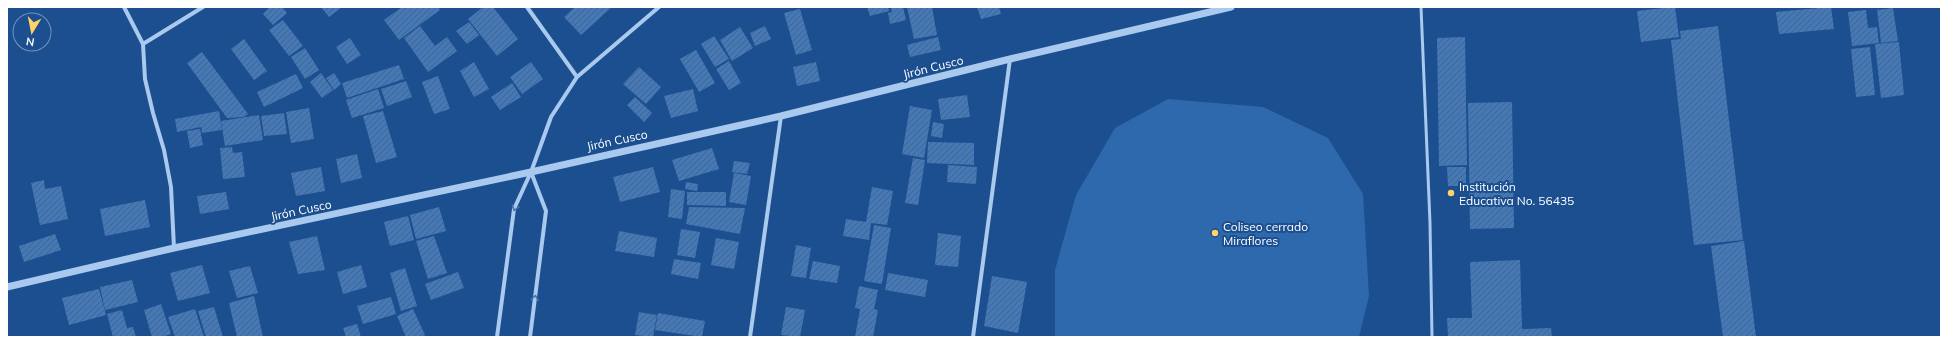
<svg xmlns="http://www.w3.org/2000/svg" width="1948" height="344" font-family="Mulish,sans-serif">
	<defs>
		<pattern id="building-hatch" width="6" height="6" patternUnits="userSpaceOnUse"><rect width="6" height="6" fill="#4478b7"/><path d="M-1 1l2-2M0 6l6-6M5 7l2-2" fill="none" stroke="#486282"/></pattern>
	</defs>
	<rect width="100%" height="100%" fill="#1b4f8f"/>
	<!-- green -->
	<path fill="#2e69ad" d="M1168,99L1263,107L1328,138L1363,194L1369,296L1359,337H1055V270L1076,195L1115,128Z"/>
	<!-- building -->
	<path fill="url(#building-hatch)" d="M270,7H282L287,13L273,25L263,14Z
		M321,7H342L329,17Z
		M402,7H438L440,10L399,40L384,20Z
		M483,7H493L518,39L497,56L468,19Z
		M575,7H612L581,35L564,17Z
		M867,7H888L889,11L870,16Z
		M903,7L906,20L890,24L888,13L892,12L891,8Z
		M907,7H932L937,35L914,39Z
		M977,7H999L1001,14L981,19Z
		M1673,7H1675L1679,37L1641,42L1637,11Z
		M1831,7L1834,29L1779,34L1776,12Z
		M1893,8L1898,41L1881,43L1877,10Z
		M800,9L812,50L796,55L784,13Z
		M1866,10L1868,28L1877,27L1879,43L1852,46L1848,12Z
		M283,20L303,46L289,56L269,30Z
		M469,22L479,35L467,44L456,31Z
		M420,26L435,46L447,37L457,51L428,72L404,38Z
		M765,26L771,39L755,46L750,33Z
		M1718,26L1743,240L1694,245L1671,40L1681,39L1680,31Z
		M740,27L753,48L732,61L720,40Z
		M714,36L729,59L715,67L701,44Z
		M938,37L941,50L910,57L907,45Z
		M1465,37L1467,165L1439,166L1437,38Z
		M350,38L361,55L347,64L336,47Z
		M244,39L267,71L254,80L231,49Z
		M1899,42L1904,95L1881,98L1875,44Z
		M1870,47L1875,95L1856,97L1851,49Z
		M305,48L319,70L305,79L291,57Z
		M696,50L715,83L699,92L680,59Z
		M202,52L248,114L244,117L227,118L187,63Z
		M729,61L741,83L729,90L716,69Z
		M474,62L489,89L474,97L460,71Z
		M531,62L543,79L522,94L510,77Z
		M816,62L820,81L797,86L793,67Z
		M399,65L404,79L347,98L342,83Z
		M639,67L661,87L646,104L623,84Z
		M321,73L333,90L322,98L310,82Z
		M334,73L341,84L334,90L326,78Z
		M296,74L303,88L264,107L257,92Z
		M438,76L450,109L434,114L422,82Z
		M406,81L412,97L387,106L381,89Z
		M512,83L521,97L500,110L491,97Z
		M378,89L384,108L352,118L346,100Z
		M693,89L698,111L671,118L664,96Z
		M967,95L970,117L941,120L938,99Z
		M635,97L652,113L644,122L627,105Z
		M1512,102L1514,228L1470,229L1468,103Z
		M910,106L932,110L924,158L902,154Z
		M309,108L314,139L291,143L286,112Z
		M219,111L222,130L202,133L201,127L177,132L175,119Z
		M383,111L397,157L376,163L363,116Z
		M284,113L287,134L264,136L261,116Z
		M259,115L263,140L225,146L221,121Z
		M933,122L944,124L942,138L931,136Z
		M200,129L203,145L190,148L187,131Z
		M928,142L974,143V165L927,163Z
		M232,147L233,153L242,152L245,177L223,179L220,148Z
		M712,148L719,169L679,181L672,160Z
		M357,154L362,178L341,183L336,159Z
		M913,158L925,160L918,205L905,203Z
		M734,161L750,163L747,174L732,172Z
		M948,165L977,167L976,184L947,182Z
		M321,167L325,191L296,196L291,173Z
		M653,167L660,192L620,202L613,177Z
		M1447,167H1466V186H1448Z
		M734,173L751,176L746,205L729,202Z
		M44,180L45,189L61,186L68,219L40,225L31,183Z
		M686,182L698,184L697,191L685,189Z
		M872,187L893,191L887,225L871,223L869,240L843,236L846,219L866,222Z
		M671,189L685,191L682,219L668,217Z
		M226,192L229,209L200,214L197,196Z
		M687,192H726V206L687,205Z
		M145,200L150,227L105,236L100,209Z
		M439,207L446,231L416,239L410,215Z
		M689,207L745,208L740,234L686,224Z
		M408,216L414,240L390,246L384,222Z
		M874,225L891,228L882,284L864,281Z
		M681,229L700,232L695,258L677,255Z
		M619,231L657,238L654,257L615,251Z
		M938,233L961,236L958,267L935,265Z
		M55,234L61,250L24,262L19,246Z
		M317,236L325,270L298,274L289,242Z
		M434,236L447,273L428,279L416,241Z
		M716,238L739,242L734,269L711,265Z
		M1744,241L1756,337H1723L1711,246Z
		M796,245L811,248L806,278L791,276Z
		M674,259L701,263L698,279L671,274Z
		M1520,260L1522,329L1551,328L1552,337H1448L1447,318H1472L1470,262Z
		M813,261L840,266L837,283L809,279Z
		M202,265L210,293L178,301L170,273Z
		M361,265L367,287L343,294L337,272Z
		M250,266L258,293L237,298L229,271Z
		M405,268L417,306L401,311L390,273Z
		M458,272L464,288L431,300L425,284Z
		M888,273L928,280L925,297L885,290Z
		M992,276L1027,282L1018,333L984,326Z
		M132,280L138,302L105,310L100,287Z
		M859,286L878,290L874,309L878,310L873,337H855L860,309L855,308Z
		M99,289L106,315L69,325L62,298Z
		M254,296L263,337H237L229,303Z
		M391,297L396,314L363,324L357,306Z
		M161,304L171,334L162,337H152L144,310Z
		M214,307L223,337H206L198,311Z
		M786,307L805,310L800,337L781,335Z
		M195,309L204,337H175L168,317Z
		M413,309L425,335L421,337H406L397,316Z
		M122,310L127,328L133,327L136,337H113L107,314Z
		M639,312L657,315L653,337L635,335Z
		M658,313L705,321L702,337L655,330Z
		M357,324L361,337H346L343,328Z"/>
	<g fill="none" stroke-linecap="round" stroke-linejoin="round">
		<!-- service -->
		<path stroke="#a9c9ee" stroke-width="3" d="M1421,7L1430,223L1432,337"/>
		<!-- minor -->
		<path stroke="#a9c9ee" stroke-width="4" d="M124,7L143,44L145,79L153,113L164,150L171,187L174,248
			M527,7L577,77
			M143,44L203,7
			M497,337L514,209L531,172L551,117L577,77L659,7
			M530,337L546,211L531,172
			M750,337L781,116
			M973,337L1010,59"/>
		<!-- tertiary -->
		<path stroke="#a9c9ee" stroke-width="7" d="M7,287L174,248L531,172L781,116L1010,59L1231,7"/>
	</g>
	<!-- one-way arrows -->
	<defs><path id="oneway-chevron" d="M-2-3.5L2.5 0L-2 3.5" fill="none" stroke-width="1.6" stroke-linecap="round" stroke-linejoin="round"/></defs>
	<g stroke="#4674ac">
		<use href="#oneway-chevron" transform="translate(515 208) rotate(108)"/>
		<use href="#oneway-chevron" transform="translate(535 298) rotate(-83)"/>
	</g>
	<!-- markers -->
	<g fill="#ffd166" stroke="#1b4f8f" stroke-width="1.5">
		<circle cx="1451" cy="193" r="4"/>
		<circle cx="1215" cy="233" r="4"/>
	</g>
	<g text-anchor="middle" dominant-baseline="central" stroke-width="4" stroke-linejoin="round" paint-order="stroke">
		<!-- street labels -->
		<g font-size="12" fill="#fff" stroke="#1b4f8f">
			<text transform="translate(933 67) rotate(-14)">Jirón Cusco</text>
			<text transform="translate(617 140) rotate(-12)">Jirón Cusco</text>
			<text transform="translate(301 210) rotate(-12)">Jirón Cusco</text>
		</g>
		<!-- poi labels -->
		<g font-size="12" fill="#fff" stroke="#1b4f8f" text-anchor="start">
			<text x="1459" y="186">Institución<tspan x="1459" dy="14">Educativa No. 56435</tspan></text>
			<text x="1223" y="226">Coliseo cerrado<tspan x="1223" dy="14">Miraflores</tspan></text>
		</g>
	</g>
	<!-- border -->
	<rect width="1948" height="344" fill="none" stroke="#ffffff" stroke-width="16"/>
	<!-- north arrow -->
	<g transform="translate(32 32) rotate(190)"><circle r="19" fill="#1b4f8f" stroke="#7695bc"/>
	<path d="M0-3L7 15L0 10L-7 15Z" fill="#ffd166"/>
	<text y="-6" font-size="11" font-weight="bold" text-anchor="middle" fill="#ffffff">N</text>
	</g>
</svg>
